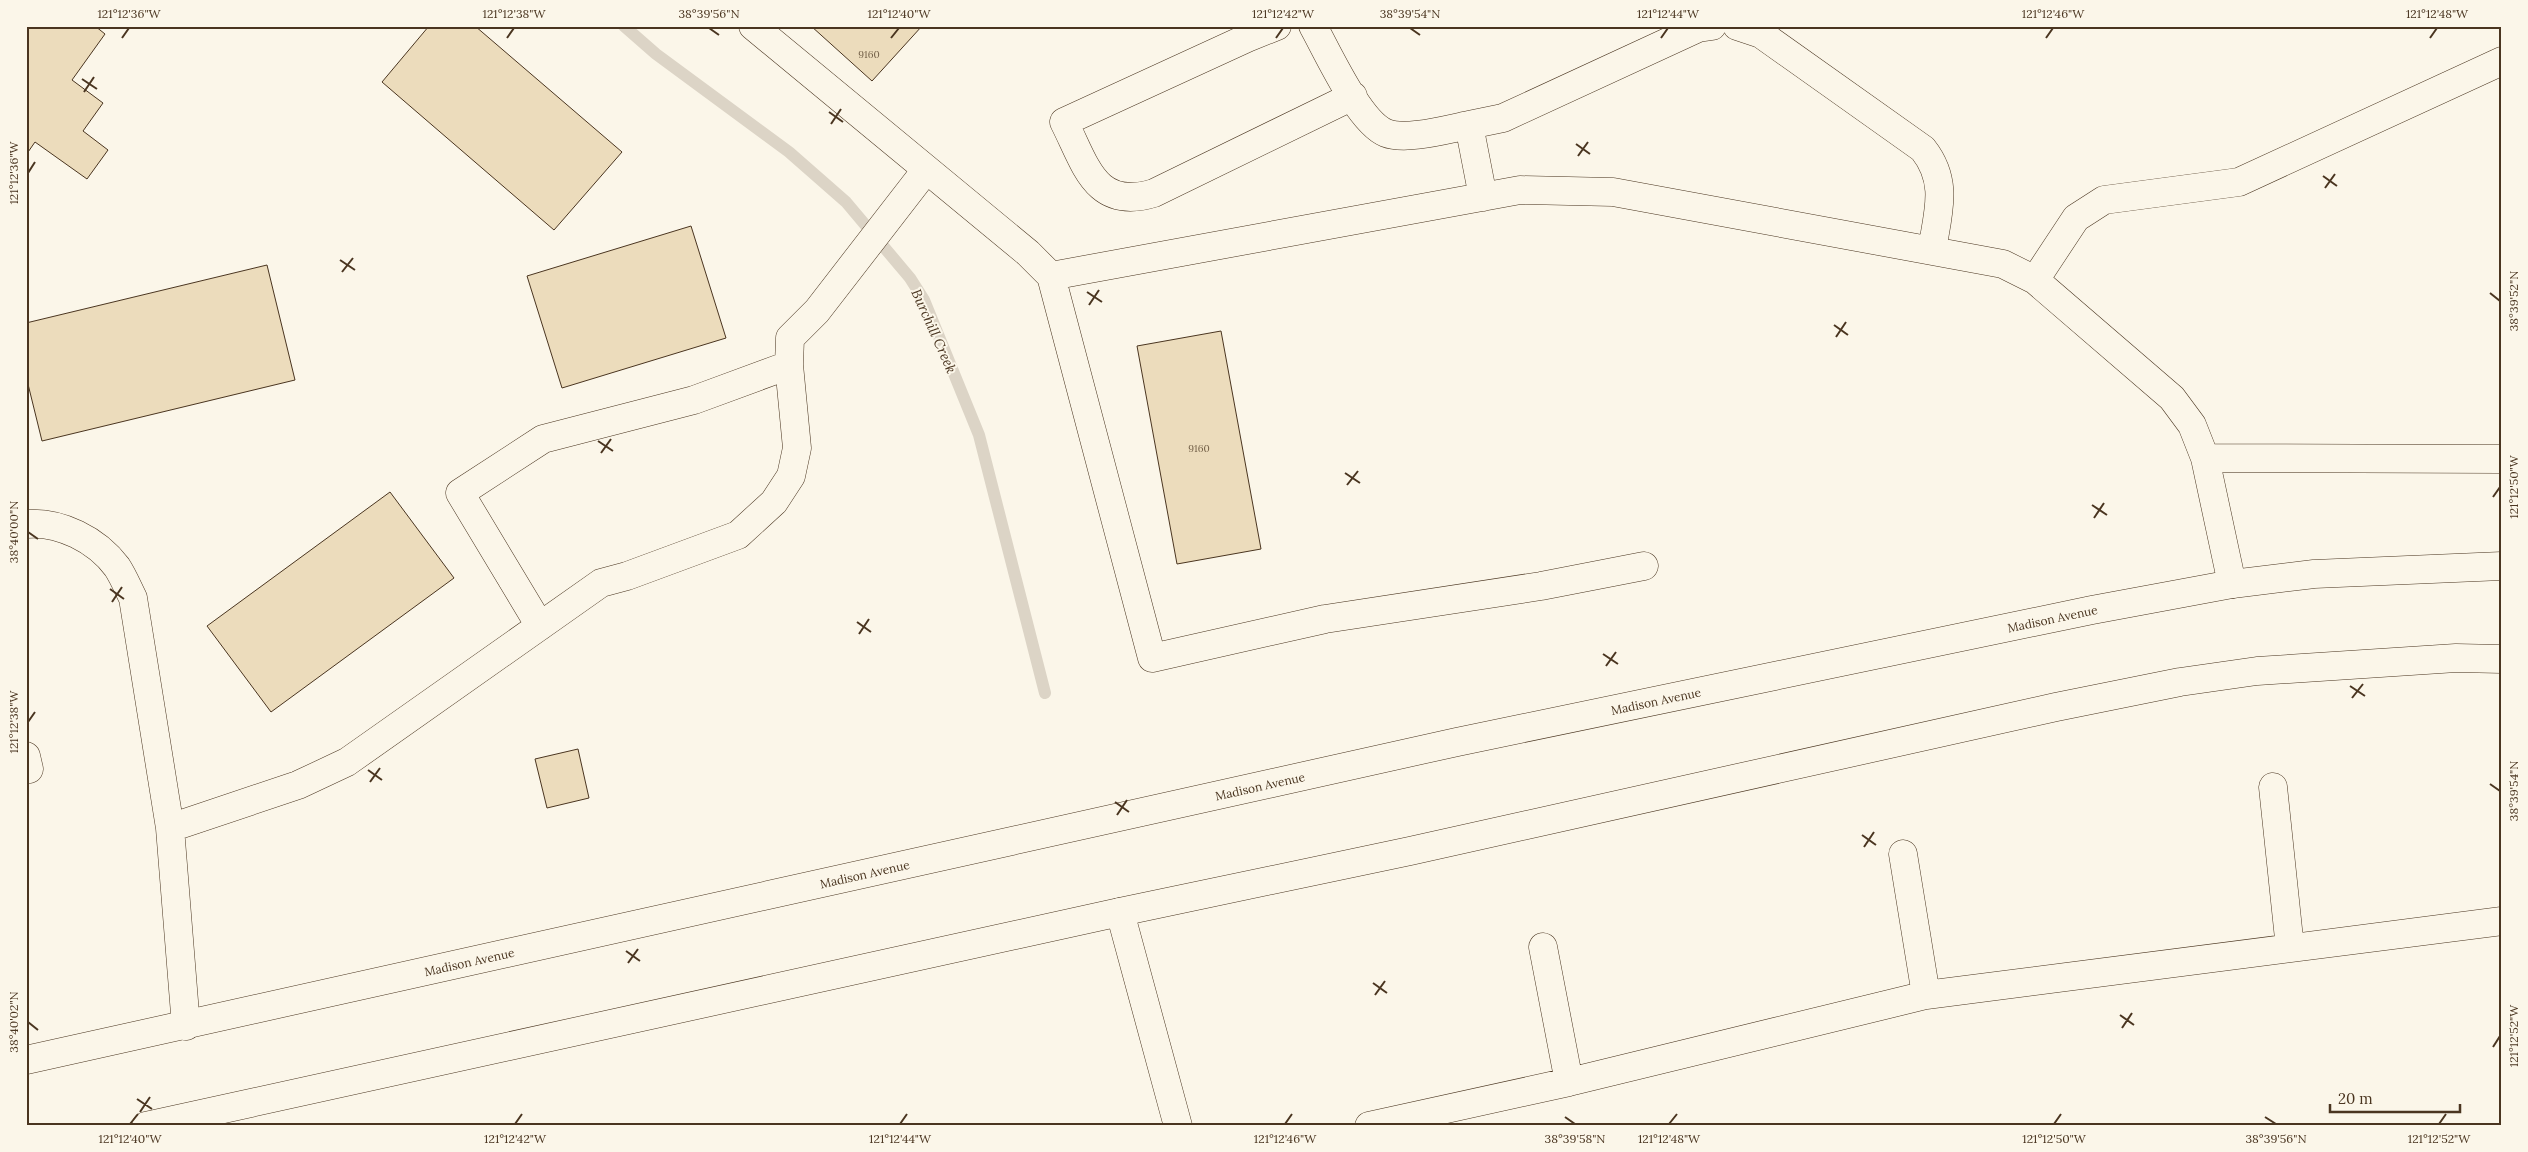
<svg xmlns="http://www.w3.org/2000/svg" width="2528" height="1152" font-family="Lora,serif">
	<rect width="100%" height="100%" fill="#fbf6e9"/>
	<g fill="none" stroke-linecap="round" stroke-linejoin="round">
		<!-- stream -->
		<path stroke="#dcd4c6" stroke-width="12" d="M624,26L656,54L789,152L846,202L910,278L924,300L979,435L1045,693"/>
	</g>
	<!-- building -->
	<path fill="#ecdcbc" stroke="#4a3520" d="M26,26H95L105,34L72,80L103,103L83,131L108,150L87,179L35,142L26,155Z
		M429,26H475L622,152L554,230L382,82Z
		M811,26H922L872,81Z
		M691,226L726,338L562,388L527,276Z
		M267,265L295,380L42,441L26,376V323Z
		M1221,331L1261,549L1177,564L1137,346Z
		M390,492L454,578L271,712L207,626Z
		M578,749L589,798L547,808L535,759Z"/>
	<g fill="none" stroke-linecap="round" stroke-linejoin="round">
		<defs>
			<path id="minor" d="M753,26L1028,253L1051,276L1520,190L1613,192L2003,264L2035,280L2172,398L2192,425L2205,458L2232,584
				M1277,26L1247,38L1064,122C1086,165 1095,211 1154,193L1353,96
				M1313,26C1328,53 1359,122 1386,133C1406,141 1448,129 1469,125L1483,197
				M1737,26L1761,34L1923,149C1949,182 1938,212 1932,250
				M1469,125L1503,118L1698,28L1712,26
				M1051,276L1152,658L1325,619L1541,586L1644,566
				M2035,280L2076,218L2104,200L2239,182L2502,61
				M2205,458L2502,459
				M26,524C60,521 97,540 117,567C123,576 128,588 133,598L170,828L186,1026
				M540,626L460,493L543,439L694,400L789,365
				M26,756L29,769
				M2273,787L2290,948
				M170,828L298,785L347,762L601,583L627,576L738,535L774,502L791,476L797,448L789,365L790,338L817,311L926,170
				M1903,854L1926,995
				M1120,912L1178,1126
				M1543,947L1569,1082
				M1369,1126L1569,1082L1926,995L2502,921"/>
			<g id="major">
				<path id="s1" d="M26,1060L1457,742L2092,610L2232,584L2314,574L2502,566"/>
				<path d="M146,1126L1120,912L1410,851L2056,707L2180,682L2257,671L2456,658L2502,659"/>
			</g>
		</defs>
		<!-- minor casing -->
		<use href="#minor" stroke="#4a3520" stroke-width="29"/>
		<!-- major casing -->
		<use href="#major" stroke="#4a3520" stroke-width="29"/>
		<!-- minor -->
		<use href="#minor" stroke="#fbf6e9" stroke-width="28"/>
		<!-- major -->
		<use href="#major" stroke="#fbf6e9" stroke-width="28"/>
	</g>
	<!-- ticks -->
	<path fill="none" stroke="#4a3520" stroke-width="2" d="M709,28L719,35M1410,28L1420,35M122,38L129,28M507,38L514,28M891,38L899,28M1276,38L1283,28M1661,38L1668,28M2046,38L2053,28M2430,38L2437,28M82,79L97,89M84,92L94,77M829,112L843,122M831,124L841,109M1576,144L1590,154M1578,156L1588,142M28,173L35,162M2323,176L2337,186M2325,188L2335,174M340,260L355,270M342,272L353,258M1087,292L1102,302M2490,293L2500,301M1089,305L1099,290M1834,325L1848,335M1836,337L1846,322M598,441L613,451M601,453L611,439M1345,473L1360,483M1347,485L1358,471M2493,497L2500,487M2092,505L2107,515M2094,518L2104,503M28,532L38,539M110,589L124,599M112,602L122,587M857,622L871,632M859,634L869,619M1603,654L1618,664M1606,666L1616,652M2350,686L2365,696M2352,698L2363,684M28,722L35,712M368,770L382,780M370,782L380,768M2490,784L2500,791M1115,802L1129,812M1117,815L1127,800M1862,835L1876,845M1864,847L1874,832M626,951L640,961M628,963L638,949M1373,983L1387,993M1375,995L1385,981M2120,1015L2134,1025M28,1022L38,1030M2122,1028L2132,1013M2493,1047L2500,1036M137,1099L152,1109M140,1112L150,1097M1565,1117L1575,1124M2265,1117L2276,1124M130,1124L138,1114M515,1124L522,1114M900,1124L907,1114M1285,1124L1292,1114M1669,1124L1677,1114M2054,1124L2061,1114M2439,1124L2446,1114"/>
	<g text-anchor="middle" dominant-baseline="central" stroke-width="4" stroke-linejoin="round" paint-order="stroke">
		<!-- number labels -->
		<g font-size="10" fill="#725f47">
			<text x="869" y="54">9160</text>
			<text x="1199" y="448">9160</text>
		</g>
		<!-- street labels -->
		<g font-size="12" fill="#4a3520" stroke="#fbf6e9">
			<text stroke="none"><textPath href="#s1" startOffset="2074">Madison Avenue</textPath></text>
			<text stroke="none"><textPath href="#s1" startOffset="1669">Madison Avenue</textPath></text>
			<text stroke="none"><textPath href="#s1" startOffset="1264">Madison Avenue</textPath></text>
			<text stroke="none"><textPath href="#s1" startOffset="859">Madison Avenue</textPath></text>
			<text stroke="none"><textPath href="#s1" startOffset="454">Madison Avenue</textPath></text>
		</g>
		<!-- water labels -->
		<g font-size="14" font-style="italic" fill="#4a3520" stroke="#fbf6e9">
			<text transform="translate(934 331) rotate(66)">Burchill Creek</text>
		</g>
	</g>
	<!-- border -->
	<rect width="2528" height="1152" fill="none" stroke="#fbf6e9" stroke-width="55"/>
	<!-- scale -->
	<path d="M2330 1104v8h130v-8" fill="none" stroke="#4a3520" stroke-width="2.5"/>
	<text x="2338" y="1104" font-size="15" fill="#4a3520" stroke="#fbf6e9" stroke-width="4" paint-order="stroke">20 m</text>
	<rect x="28" y="28" width="2472" height="1096" fill="none" stroke="#4a3520" stroke-width="2"/>
	<g font-size="12" text-anchor="middle" fill="#4a3520">
		<text x="129" y="18">121°12'36"W</text>
		<text x="514" y="18">121°12'38"W</text>
		<text x="709" y="18">38°39'56"N</text>
		<text x="899" y="18">121°12'40"W</text>
		<text x="1283" y="18">121°12'42"W</text>
		<text x="1410" y="18">38°39'54"N</text>
		<text x="1668" y="18">121°12'44"W</text>
		<text x="2053" y="18">121°12'46"W</text>
		<text x="2437" y="18">121°12'48"W</text>
		<text transform="translate(14 173) rotate(-90)" y="4">121°12'36"W</text>
		<text transform="translate(2514 301) rotate(-90)" y="4">38°39'52"N</text>
		<text transform="translate(2514 487) rotate(-90)" y="4">121°12'50"W</text>
		<text transform="translate(14 532) rotate(-90)" y="4">38°40'00"N</text>
		<text transform="translate(14 722) rotate(-90)" y="4">121°12'38"W</text>
		<text transform="translate(2514 791) rotate(-90)" y="4">38°39'54"N</text>
		<text transform="translate(14 1022) rotate(-90)" y="4">38°40'02"N</text>
		<text transform="translate(2514 1036) rotate(-90)" y="4">121°12'52"W</text>
		<text x="130" y="1143">121°12'40"W</text>
		<text x="515" y="1143">121°12'42"W</text>
		<text x="900" y="1143">121°12'44"W</text>
		<text x="1285" y="1143">121°12'46"W</text>
		<text x="1575" y="1143">38°39'58"N</text>
		<text x="1669" y="1143">121°12'48"W</text>
		<text x="2054" y="1143">121°12'50"W</text>
		<text x="2276" y="1143">38°39'56"N</text>
		<text x="2439" y="1143">121°12'52"W</text>
	</g>
</svg>
